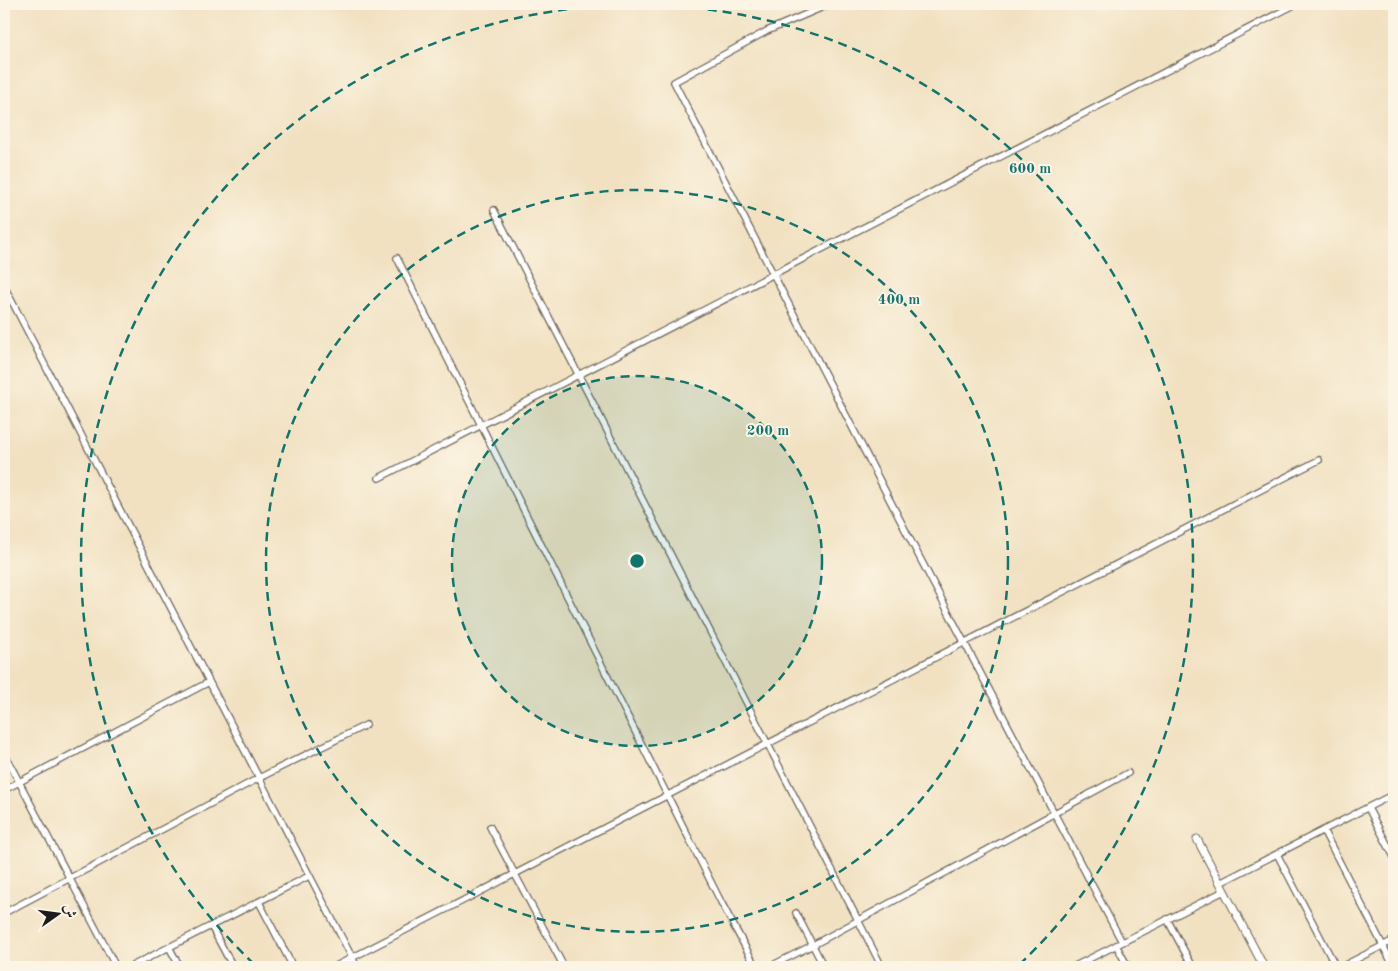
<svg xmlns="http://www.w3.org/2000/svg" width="1398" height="971" font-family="'Old Standard TT',Amiri,serif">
	<rect width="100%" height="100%" fill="#fcf5e5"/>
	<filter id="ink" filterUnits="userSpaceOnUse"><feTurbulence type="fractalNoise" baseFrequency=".02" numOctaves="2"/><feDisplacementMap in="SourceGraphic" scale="10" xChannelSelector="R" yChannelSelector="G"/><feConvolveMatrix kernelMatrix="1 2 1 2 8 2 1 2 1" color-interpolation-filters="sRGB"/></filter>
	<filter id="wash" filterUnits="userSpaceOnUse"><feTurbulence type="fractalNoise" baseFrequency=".0096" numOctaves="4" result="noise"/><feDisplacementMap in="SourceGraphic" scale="20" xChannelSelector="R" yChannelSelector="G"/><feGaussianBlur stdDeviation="1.12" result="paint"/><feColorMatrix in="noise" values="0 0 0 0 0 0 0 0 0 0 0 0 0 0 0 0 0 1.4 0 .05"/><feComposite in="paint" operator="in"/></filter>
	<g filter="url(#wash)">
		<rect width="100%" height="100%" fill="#f1e1c1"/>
	</g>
	<g filter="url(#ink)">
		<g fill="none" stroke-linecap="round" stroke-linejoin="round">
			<defs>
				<path id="minor" d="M830,4L767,31L674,82L912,543L1122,942
					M494,210L882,967
					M397,258L721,902L756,967
					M4,286L357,967
					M379,478L1296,4
					M4,753L116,967
					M4,790L209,682
					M1368,808L1394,857
					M490,827L564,967
					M1323,830L1394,967
					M1277,854L1336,967
					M1220,883L1394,794
					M259,902L293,967
					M4,913L259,778L366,725
					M796,913L824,967
					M1167,919L1193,967
					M211,926L233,967
					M1116,945L1128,967
					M169,947L180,967
					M130,967L309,876
					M334,967L1319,460
					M769,967L813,945L1128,773
					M1073,967L1224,891
					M1341,967L1394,940"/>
				<path id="tertiary" d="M1197,839L1264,967"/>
			</defs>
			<!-- minor casing -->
			<use href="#minor" stroke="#676156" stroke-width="8"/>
			<!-- tertiary casing -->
			<use href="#tertiary" stroke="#676156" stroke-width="9"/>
			<!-- minor -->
			<use href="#minor" stroke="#fff" stroke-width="5.5"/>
			<!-- tertiary -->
			<use href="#tertiary" stroke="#fff" stroke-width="7"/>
		</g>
	</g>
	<!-- distance rings -->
	<circle cx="637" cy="561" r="185" fill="#0f766e" fill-opacity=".12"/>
	<g fill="none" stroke="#0f766e" stroke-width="2.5" stroke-dasharray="9 6">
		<circle cx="637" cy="561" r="185"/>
		<circle cx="637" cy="561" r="371"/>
		<path d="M254 964A556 556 0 1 1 1020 964"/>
	</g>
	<circle cx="637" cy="561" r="8" fill="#0f766e" stroke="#fcf5e5" stroke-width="2.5"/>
	<g font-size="15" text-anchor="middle" font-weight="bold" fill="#0f766e" stroke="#fcf5e5" stroke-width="4" stroke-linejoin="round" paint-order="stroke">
		<text x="1030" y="173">600 m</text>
		<text x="899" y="304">400 m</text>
		<text x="768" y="435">200 m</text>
	</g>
	<!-- margin -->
	<rect width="1398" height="971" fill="none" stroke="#fcf5e5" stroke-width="20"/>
	<!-- north arrow -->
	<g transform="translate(58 914) rotate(76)" stroke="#fcf5e5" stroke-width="4" paint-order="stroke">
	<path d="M0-4L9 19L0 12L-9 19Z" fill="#1c1c1c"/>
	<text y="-8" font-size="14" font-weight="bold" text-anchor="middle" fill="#1c1c1c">ش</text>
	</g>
</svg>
